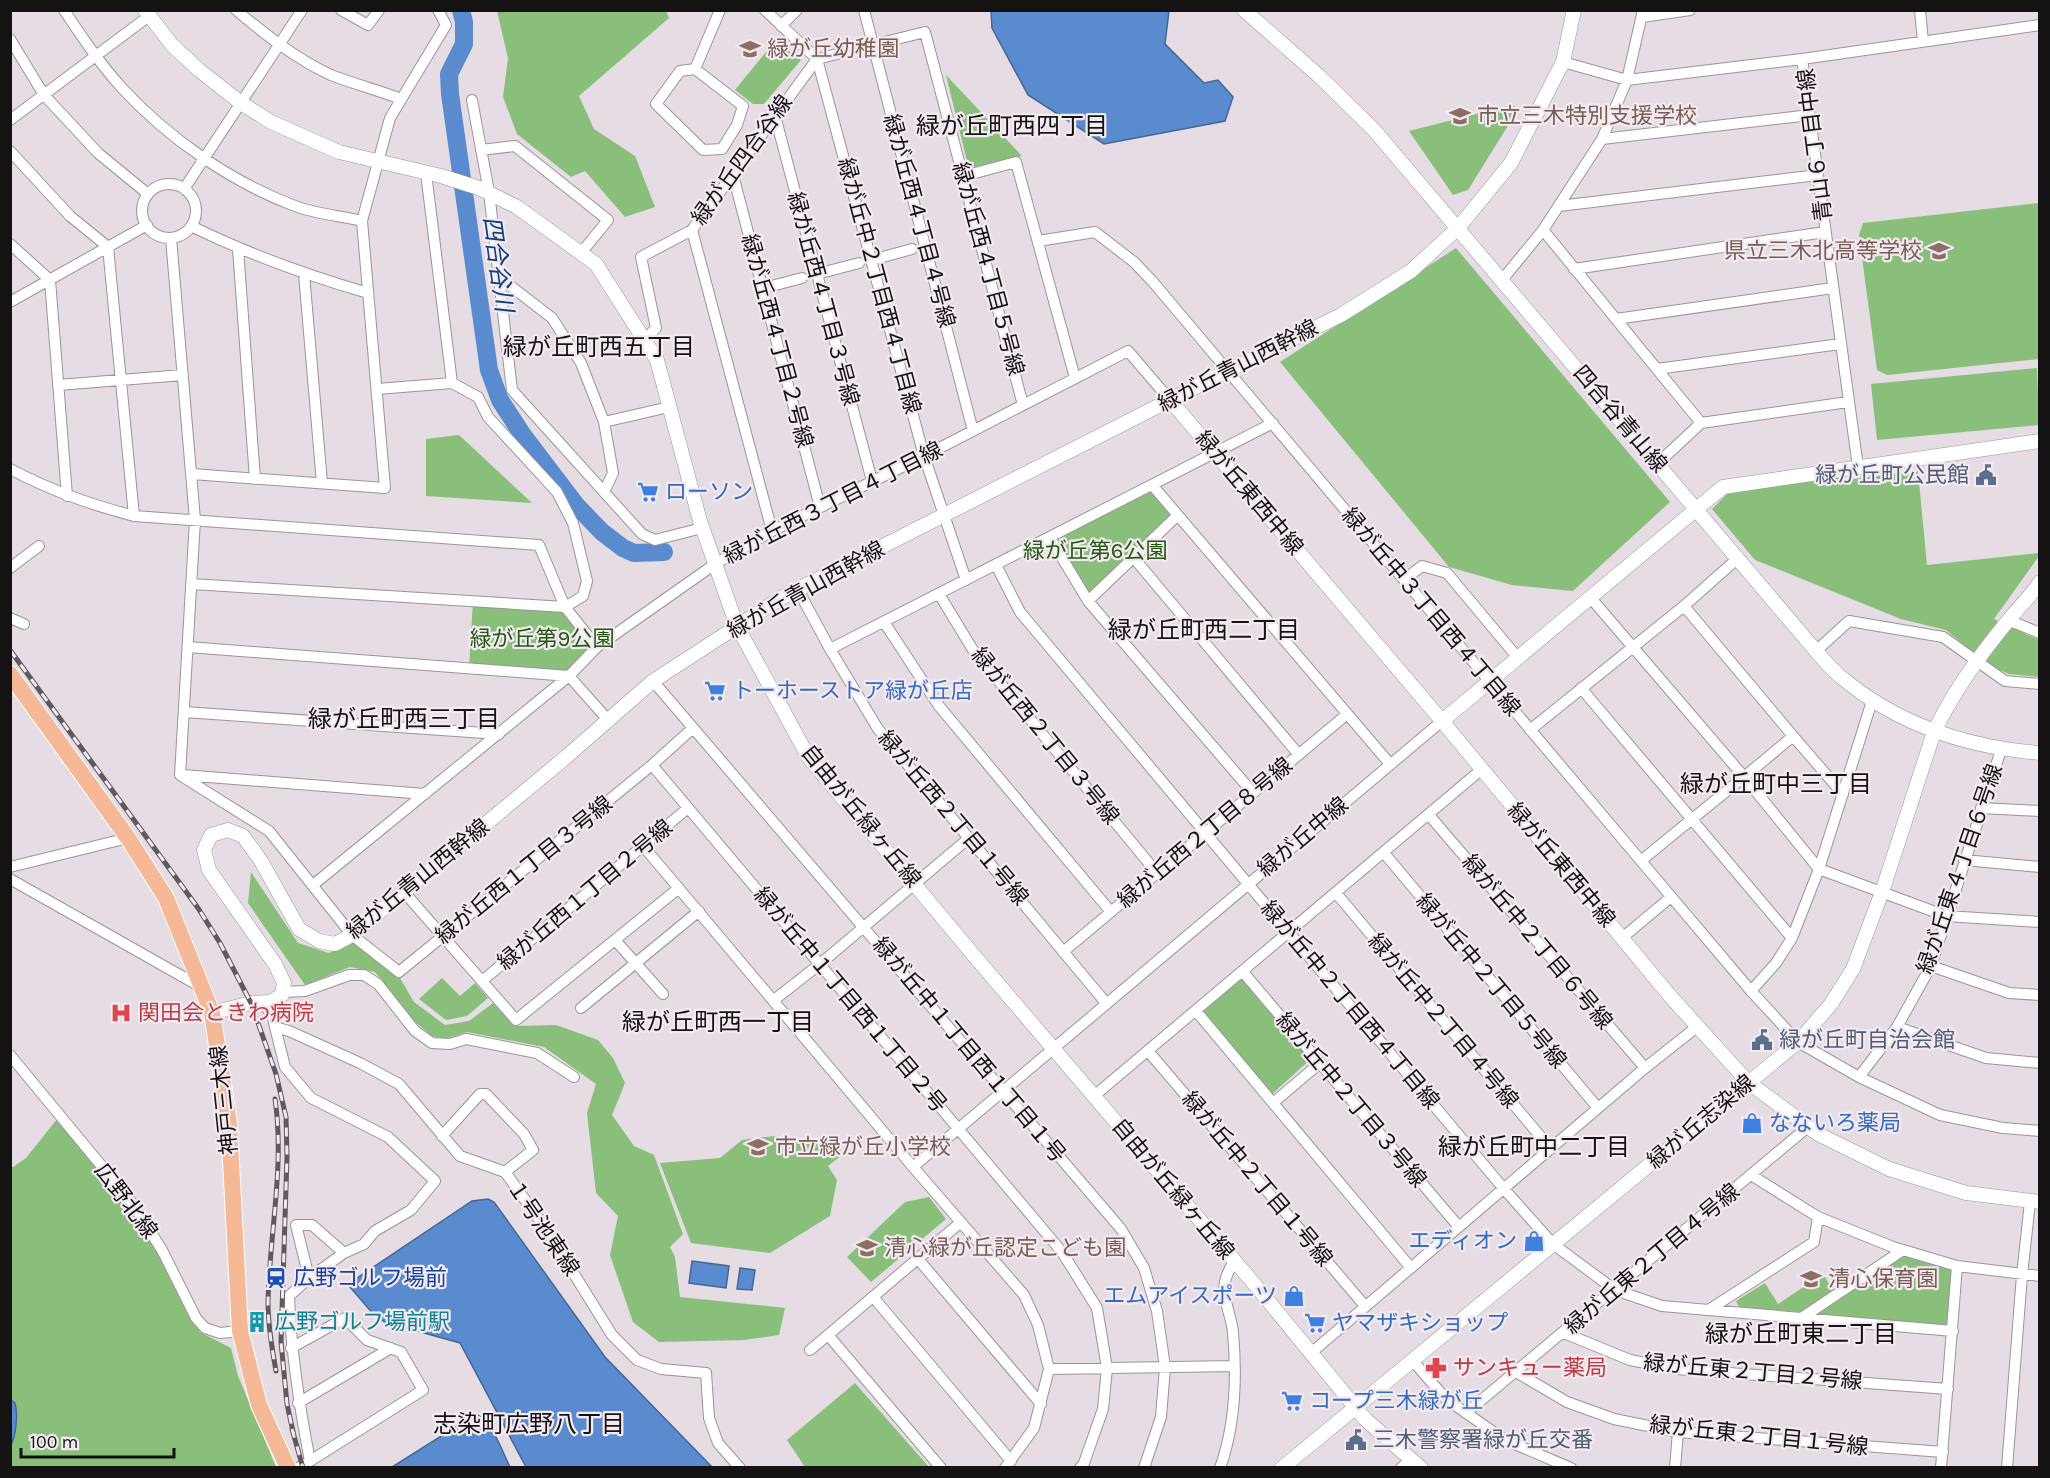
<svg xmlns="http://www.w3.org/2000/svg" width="2050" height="1478" font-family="Karla,'Noto Sans JP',sans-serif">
	<rect width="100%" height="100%" fill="#e5dce4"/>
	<!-- green -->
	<path fill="#89bf7b" d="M497,11H666L669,18L579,96L594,129L635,156L655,207L625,217L585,171L571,177L517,134L503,97L508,58Z
		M775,41L801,60L764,104H753L735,90Z
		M946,75L1022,156L969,169Z
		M1512,105L1519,108L1468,190L1453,195L1409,131Z
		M2039,203V359L1887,375L1877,370L1859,235L1863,223Z
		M1456,248L1670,502L1573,591L1512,585L1449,567L1280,362Z
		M2037,368L2039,425L1877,440L1871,384Z
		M459,435L532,503L426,496V439Z
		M1918,471L1927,565L2039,553V556L1994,619L2039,640V677L2009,674L1988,665L1946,630L1901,619L1755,560L1712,509L1727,494L1837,474L1845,480Z
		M1149,491L1153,493L1172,513V517L1093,592H1087L1057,543L1058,539Z
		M473,601L565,607L597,647L569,676L469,668Z
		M251,872L298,943L329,953L351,941L400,978L414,1002L445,1025L469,1021L493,1003L514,1026L556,1025L598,1040L613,1058L625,1083L612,1115L634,1146L654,1155L683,1234L670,1247L675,1257L680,1297L785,1308L779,1335L744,1340L659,1342L633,1322L610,1255L618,1216L596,1193L587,1113L596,1084L544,1047L467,1032L445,1039L432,1036L414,1021L375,972L350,967L305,985L248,903Z
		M1243,972L1314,1056L1269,1097L1196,1011Z
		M442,978L460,996L475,983L488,998L467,1016L446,1020L419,999Z
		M58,1118L133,1209L200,1332L231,1348L238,1376L276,1467L11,1468V1167H13L26,1158Z
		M775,1136L838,1148L843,1154L828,1166L837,1180L830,1216L770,1253L691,1243L660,1163L720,1158L742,1140Z
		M929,1197L946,1219L871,1282L847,1257L905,1202Z
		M1903,1250L1957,1266L1953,1331L1803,1317Z
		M1823,1274L1833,1290L1801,1312L1739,1307L1736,1301L1765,1283L1778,1304Z
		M855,1383L929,1467H805L787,1440Z"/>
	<!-- water -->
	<path fill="#5a8bce" stroke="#456796" stroke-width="1.5" d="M991,11H1169L1165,44L1204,83L1218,80L1233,97L1225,121L1104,144L1028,95L992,28Z
		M488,1199L494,1202L605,1357L712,1467H526L460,1343L385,1322L374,1315L350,1287L351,1282L472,1201Z
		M692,1261L729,1266L726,1288L689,1283Z
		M740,1268L755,1270L752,1290L737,1289Z
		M11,1400L15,1403C18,1414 16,1436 11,1445Z
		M476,1414C493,1423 502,1451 510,1467H392Z"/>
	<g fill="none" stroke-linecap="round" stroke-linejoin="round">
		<!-- river -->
		<path stroke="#5a8bce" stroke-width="18" d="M461,10L464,22V44L449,74L450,94L489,370L500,400L522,434L576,505L602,532L623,548L634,553L664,552"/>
		<defs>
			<path id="minor" d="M64,10C82,37 100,64 122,88C168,138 231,182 295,206C316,214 341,216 362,221
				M236,10C266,35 296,59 331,75C354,84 378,90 401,99
				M341,10L368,25L379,10
				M765,10L817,59
				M864,10L973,431
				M1920,10L1923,42
				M1642,17L1690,10
				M781,26L797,10
				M10,39L44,95L98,153L148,194
				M817,59L924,456L966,580
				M817,59L925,32L1023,405
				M1563,62L1627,80L1802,59
				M695,69L743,106L737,125L722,149L703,150L656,104L680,71Z
				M695,69L720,10
				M472,100L489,192L512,390L642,534L655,540L702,528
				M775,116L872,481
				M10,120L149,16
				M1602,139L1810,115
				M481,150L515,146L608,220L581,253
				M10,151L70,216L108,247L134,516
				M733,175L820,507
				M964,176L1016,162L1075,378
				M142 211a27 27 0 1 1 54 0a27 27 0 1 1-54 0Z
				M184,189L302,10
				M1559,206L1818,175
				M191,226C250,255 306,275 368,293
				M692,230L772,531
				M1543,230L1701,423
				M171,238L195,520L180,775L269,831L352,935L399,972L652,765L693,728
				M1038,241L1095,232L1134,262L1153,282L1641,861L1751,991L1798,1042L1859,1077L1940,1115L2003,1128L2040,1131
				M10,244L50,280L67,496
				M238,249L255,479
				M872,260L912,249
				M1574,269L1825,232
				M304,274L322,483
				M817,274L859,263
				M499,277L552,318L581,363L604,422L613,473L604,492
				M1502,280L1543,230L1602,139L1627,80L1643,10
				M764,288L802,278
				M10,302L147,225
				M1616,319L1833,288
				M644,341L656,328L641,257L692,230L817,59
				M1657,369L1840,344
				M58,385L183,375
				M377,389L452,383
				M604,422L669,407
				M1657,464L1701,423L1848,402
				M1858,467L1802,59L2040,25
				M10,469C52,491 89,504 134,516L539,545L565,607L597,647
				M192,474L385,488L362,221L390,118L446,25L438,10
				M1153,486L1390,764
				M1050,538L1088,601L1253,793
				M1133,557L1299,755
				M996,565L1020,612L1504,1189L1553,1244L1615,1290L1662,1306L1953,1331
				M10,568L39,546
				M1405,579L1422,566L1447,573L1518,658
				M192,584L565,607L583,596L587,581L573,523L557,492L488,417L478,397L452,383L426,173
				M798,590L830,649L878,729L1106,1003
				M939,594L973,650L1157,873
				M1590,597L1745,778L1819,869L1946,916L2040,922
				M1088,601L1178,515
				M1684,606L1793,736L1843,794
				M10,618L24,624
				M2008,620L2040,633
				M884,622L939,706L1111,912
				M188,647L569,676L608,720
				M830,649L1273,423
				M1816,651L1849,621L1943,637L2005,681L2040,684
				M653,681L1121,1229L1144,1268L1157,1311L1165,1367L1161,1417L1144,1468
				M1581,688L1792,938
				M184,712L499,734
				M1530,730L1684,606L1737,559
				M652,765L1062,1252L1097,1308L1107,1368L1103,1409L1084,1463L1080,1468
				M183,775L425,794
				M1981,808L2040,811
				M1429,815L1645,1068
				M644,847L913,1167L1024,1295L1038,1325L1049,1369L1034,1428L1005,1468
				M1384,853L1598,1108
				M1964,860L2040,867
				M1641,861C1691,819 1743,779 1793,736
				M10,867L128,838
				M10,879L201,987
				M313,885L569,676L597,647L715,564L772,531L924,456L1128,351L1170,400
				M404,892L516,1020L679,888
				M1336,893L1551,1149
				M1622,938L1671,897
				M615,940L663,994
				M1063,952L1346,715
				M1931,966L2009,993L2040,995
				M1243,972L1459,1227
				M482,981L688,808
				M1751,991L1776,963L1792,938L1819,869L1872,701
				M283,992L305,991L349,975H364L378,984L415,1031L432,1043L450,1044L466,1039L537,1053L574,1077
				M774,1000L820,964L969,838
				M264,1003L273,1018L275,1027L289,1031L360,1063L399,1084L460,1156L505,1172L546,1229L612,1335L637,1360L661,1369L706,1373L709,1418L718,1443L740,1468
				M581,1008L699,911
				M1196,1011L1411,1268
				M275,1027L285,1067L311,1098L388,1137L435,1181L411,1210L375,1231L364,1244L344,1253L309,1278L289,1296C291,1353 299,1405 310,1461L298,1468
				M1897,1027L1986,1058L2040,1063
				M1148,1051L1365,1306
				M10,1055L133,1204L162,1250L196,1318L205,1328L220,1333L240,1331
				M1859,1077L1897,1027L1931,966L2001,750
				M1094,1096L1482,769
				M1273,1103L1320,1063
				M442,1136L480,1094H486L524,1134L533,1150L505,1172
				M913,1167L1442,721
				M1751,1175L1818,1217L1893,1247L1957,1266L2040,1276
				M918,1259L1041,1404
				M309,1278L296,1225H312L344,1253
				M874,1298L1011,1461
				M1710,1309L1814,1242L1818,1217
				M1803,1317L1903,1250
				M1564,1333L1630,1360L1676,1369L1948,1389
				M291,1348L345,1318L367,1340L401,1352L423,1390L310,1461
				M810,1350L828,1335
				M1311,1353L1645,1068L1698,1026
				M1413,1361L1446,1399L1505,1440L1571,1468
				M1049,1369L1234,1366
				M1516,1372L1567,1402L1614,1419L1678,1432L1943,1452
				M298,1403L391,1348
				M1466,1413L1809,1126
				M941,1468L828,1335L961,1222
				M1220,1468C1235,1426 1237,1377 1233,1333C1232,1316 1220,1295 1226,1278C1228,1272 1231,1266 1234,1261
				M1401,1468L1411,1459
				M1675,1468L1678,1432
				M1941,1468L1957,1266
				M2007,1468L2022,1275L2030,1202"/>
			<path id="tertiary" d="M145,10L172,45L199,70L241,103L271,122L339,152L441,176L479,188L517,207L596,264L657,360L700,521L737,626L809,758L976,958L1256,1286L1365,1419L1421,1468
				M1244,10L1319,76L1374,130L1816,651C1824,660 1832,670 1841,677C1898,725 1966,747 2040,753
				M1170,400L1442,721L1670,996L1748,1082L1818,1134L1889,1169L1966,1193L2040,1202
				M1442,721L1723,487L2040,441
				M212,1013L251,1003L270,1002L282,995L284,983L275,964L209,870L204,850L211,835L228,830L243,836L261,861L299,929L319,941L335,944L352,935L566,757L653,681L781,598L1229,370L1341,315L1411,271L1458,228L1511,163L1563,62L1574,10
				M1282,1468L1798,1042L1831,1004L1853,969L1882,892L1934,732C1953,692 1979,656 2007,622C2018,608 2030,597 2040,582"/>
			<path id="primary" d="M10,674L128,838L166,898L212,1013L229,1123L240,1331L259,1405L288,1468"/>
		</defs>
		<!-- minor casing -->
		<use href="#minor" stroke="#9c949b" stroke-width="12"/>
		<!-- tertiary casing -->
		<use href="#tertiary" stroke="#9c949b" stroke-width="15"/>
		<!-- primary casing -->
		<use href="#primary" stroke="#fff" stroke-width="18"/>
		<!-- minor -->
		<use href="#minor" stroke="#fff" stroke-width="10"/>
		<!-- tertiary -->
		<use href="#tertiary" stroke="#fff" stroke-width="14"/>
		<!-- primary -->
		<use href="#primary" stroke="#f5b998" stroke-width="16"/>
		<defs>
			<path id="rail" d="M10,650L198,908L220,943L251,1003L276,1074L286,1117L287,1157L281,1342L287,1404L294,1436
				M275,1099C285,1166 269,1236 268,1303C268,1326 272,1349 276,1371
				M292,1429L303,1468"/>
		</defs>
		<!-- rail casing -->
		<use href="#rail" stroke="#5e595d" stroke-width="5"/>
		<!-- rail -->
		<use href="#rail" stroke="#f2e9f1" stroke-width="3" stroke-dasharray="9" stroke-linecap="butt"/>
	</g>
	<!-- icons -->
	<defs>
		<symbol id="school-bare" viewBox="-9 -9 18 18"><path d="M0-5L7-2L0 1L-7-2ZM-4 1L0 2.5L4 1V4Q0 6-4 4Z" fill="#8d6e63" stroke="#f2e9f1" stroke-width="2.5" paint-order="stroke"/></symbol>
		<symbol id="civic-bare" viewBox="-9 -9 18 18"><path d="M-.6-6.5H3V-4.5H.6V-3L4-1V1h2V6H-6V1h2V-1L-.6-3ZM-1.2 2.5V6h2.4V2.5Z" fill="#5c6f8a" stroke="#f2e9f1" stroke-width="2.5" paint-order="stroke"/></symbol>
		<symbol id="supermarket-bare" viewBox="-9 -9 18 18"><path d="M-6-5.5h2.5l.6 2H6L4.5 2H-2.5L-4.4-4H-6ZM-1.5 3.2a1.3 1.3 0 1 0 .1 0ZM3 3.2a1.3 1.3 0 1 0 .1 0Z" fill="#3f7fe0" stroke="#f2e9f1" stroke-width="2.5" paint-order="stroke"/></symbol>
		<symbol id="hospital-bare" viewBox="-9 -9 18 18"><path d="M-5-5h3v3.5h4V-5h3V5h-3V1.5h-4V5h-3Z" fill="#e0444e" stroke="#f2e9f1" stroke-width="2.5" paint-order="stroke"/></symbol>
		<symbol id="shop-bare" viewBox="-9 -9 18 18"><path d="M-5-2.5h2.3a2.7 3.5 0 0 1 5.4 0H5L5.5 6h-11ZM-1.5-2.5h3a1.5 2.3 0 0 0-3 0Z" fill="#3f7fe0" stroke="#f2e9f1" stroke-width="2.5" paint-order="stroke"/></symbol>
		<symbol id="station-bare" viewBox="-9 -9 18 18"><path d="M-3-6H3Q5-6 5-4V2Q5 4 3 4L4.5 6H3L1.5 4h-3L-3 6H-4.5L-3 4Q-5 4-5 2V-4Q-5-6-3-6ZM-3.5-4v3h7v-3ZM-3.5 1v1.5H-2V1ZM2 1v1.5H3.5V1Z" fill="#1a4fb4" stroke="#f2e9f1" stroke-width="2.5" paint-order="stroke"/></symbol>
		<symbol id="building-bare" viewBox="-9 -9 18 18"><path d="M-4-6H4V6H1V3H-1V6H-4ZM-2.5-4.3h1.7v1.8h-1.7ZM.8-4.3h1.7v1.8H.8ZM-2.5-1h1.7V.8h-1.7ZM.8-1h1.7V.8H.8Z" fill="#0f9aa8" stroke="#f2e9f1" stroke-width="2.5" paint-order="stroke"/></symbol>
		<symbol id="pharmacy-bare" viewBox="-9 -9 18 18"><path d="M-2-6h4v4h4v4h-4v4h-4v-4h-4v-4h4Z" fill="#e0444e" stroke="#f2e9f1" stroke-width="2.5" paint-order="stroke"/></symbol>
	</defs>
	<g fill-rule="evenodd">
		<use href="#school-bare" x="735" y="34" width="30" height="30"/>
		<use href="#school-bare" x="1445" y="101" width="30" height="30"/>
		<use href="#school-bare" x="1924" y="236" width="30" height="30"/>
		<use href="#civic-bare" x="1971" y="460" width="30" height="30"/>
		<use href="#supermarket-bare" x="633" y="477" width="30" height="30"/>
		<use href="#supermarket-bare" x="700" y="676" width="30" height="30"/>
		<use href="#hospital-bare" x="106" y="998" width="30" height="30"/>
		<use href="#civic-bare" x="1747" y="1025" width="30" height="30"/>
		<use href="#shop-bare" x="1737" y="1108" width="30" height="30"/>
		<use href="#school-bare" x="743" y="1132" width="30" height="30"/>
		<use href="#shop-bare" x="1519" y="1226" width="30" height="30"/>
		<use href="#school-bare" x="852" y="1233" width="30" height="30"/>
		<use href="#station-bare" x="261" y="1263" width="30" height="30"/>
		<use href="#school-bare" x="1796" y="1264" width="30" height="30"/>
		<use href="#shop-bare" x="1279" y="1281" width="30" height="30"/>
		<use href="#building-bare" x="242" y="1307" width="30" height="30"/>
		<use href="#supermarket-bare" x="1300" y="1308" width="30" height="30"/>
		<use href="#pharmacy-bare" x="1421" y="1353" width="30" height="30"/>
		<use href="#supermarket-bare" x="1277" y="1386" width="30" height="30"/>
		<use href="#civic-bare" x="1341" y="1425" width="30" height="30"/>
	</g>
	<g text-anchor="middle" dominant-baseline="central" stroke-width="4.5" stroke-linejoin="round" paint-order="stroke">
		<!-- education labels -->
		<g font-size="22" fill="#785e54" stroke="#f2e9f1" text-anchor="start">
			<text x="767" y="49">緑が丘幼稚園</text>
			<text x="1477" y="116">市立三木特別支援学校</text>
			<text x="1922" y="251" text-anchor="end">県立三木北高等学校</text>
			<text x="775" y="1147">市立緑が丘小学校</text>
			<text x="884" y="1248">清心緑が丘認定こども園</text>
			<text x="1828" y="1279">清心保育園</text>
		</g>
		<!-- street labels -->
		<g font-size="22" fill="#151214" stroke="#f2e9f1">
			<text transform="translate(1815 145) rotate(-97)">青山６丁目中線</text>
			<text transform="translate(742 160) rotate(-54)">緑が丘四合谷線</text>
			<text transform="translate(919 221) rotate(75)">緑が丘西４丁目４号線</text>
			<text transform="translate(988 269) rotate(75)">緑が丘西４丁目５号線</text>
			<text transform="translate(879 286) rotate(75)">緑が丘中２丁目西４丁目線</text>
			<text transform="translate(823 299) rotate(75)">緑が丘西４丁目３号線</text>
			<text transform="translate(777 341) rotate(75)">緑が丘西４丁目２号線</text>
			<text transform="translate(1238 366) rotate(-27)">緑が丘青山西幹線</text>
			<text transform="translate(1620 419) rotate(50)">四合谷青山線</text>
			<text transform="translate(1249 493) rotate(50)">緑が丘東西中線</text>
			<text transform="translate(833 503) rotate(-27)">緑が丘西３丁目４丁目線</text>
			<text transform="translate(806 590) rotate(-29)">緑が丘青山西幹線</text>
			<text transform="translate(1431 612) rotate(50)">緑が丘中３丁目西４丁目線</text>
			<text transform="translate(1045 736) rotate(51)">緑が丘西２丁目３号線</text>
			<text transform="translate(861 816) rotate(51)">自由が丘緑ヶ丘線</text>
			<text transform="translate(953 818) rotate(50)">緑が丘西２丁目１号線</text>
			<text transform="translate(1205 833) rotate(-40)">緑が丘西２丁目８号線</text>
			<text transform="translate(1303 837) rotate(-40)">緑が丘中線</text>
			<text transform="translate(1561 865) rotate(50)">緑が丘東西中線</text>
			<text transform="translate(1960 869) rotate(-71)">緑が丘東４丁目６号線</text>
			<text transform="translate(524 870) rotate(-39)">緑が丘西１丁目３号線</text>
			<text transform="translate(418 879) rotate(-39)">緑が丘青山西幹線</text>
			<text transform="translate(585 895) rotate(-40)">緑が丘西１丁目２号線</text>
			<text transform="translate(1537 942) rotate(50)">緑が丘中２丁目６号線</text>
			<text transform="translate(1491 981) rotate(50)">緑が丘中２丁目５号線</text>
			<text transform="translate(850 1000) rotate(50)">緑が丘中１丁目西１丁目２号</text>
			<text transform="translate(1350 1005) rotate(50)">緑が丘中２丁目西４丁目線</text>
			<text transform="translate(1443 1021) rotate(50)">緑が丘中２丁目４号線</text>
			<text transform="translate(969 1050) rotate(50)">緑が丘中１丁目西１丁目１号</text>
			<text transform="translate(224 1100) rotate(-96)">神戸三木線</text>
			<text transform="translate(1351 1100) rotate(50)">緑が丘中２丁目３号線</text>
			<text transform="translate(1701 1122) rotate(-40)">緑が丘志染線</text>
			<text transform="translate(1257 1179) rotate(50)">緑が丘中２丁目１号線</text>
			<text transform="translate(1173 1189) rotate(50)">自由が丘緑ヶ丘線</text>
			<text transform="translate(126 1201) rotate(53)">広野北線</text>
			<text transform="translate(543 1228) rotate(56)">１号池東線</text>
			<text transform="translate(1652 1259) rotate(-40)">緑が丘東２丁目４号線</text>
			<text transform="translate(1753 1372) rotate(5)">緑が丘東２丁目２号線</text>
			<text transform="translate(1759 1436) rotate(6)">緑が丘東２丁目１号線</text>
		</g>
		<!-- service labels -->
		<g font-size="22" fill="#4e5e75" stroke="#f2e9f1" text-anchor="start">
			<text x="1969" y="475" text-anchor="end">緑が丘町公民館</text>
			<text x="1779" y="1040">緑が丘町自治会館</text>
			<text x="1373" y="1440">三木警察署緑が丘交番</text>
		</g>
		<!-- shop labels -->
		<g font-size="22" fill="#366cbe" stroke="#f2e9f1" text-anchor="start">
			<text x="665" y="492">ローソン</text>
			<text x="732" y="691">トーホーストア緑が丘店</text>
			<text x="1769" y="1123">なないろ薬局</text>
			<text x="1517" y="1241" text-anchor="end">エディオン</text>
			<text x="1277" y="1296" text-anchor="end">エムアイスポーツ</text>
			<text x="1332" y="1323">ヤマザキショップ</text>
			<text x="1309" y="1401">コープ三木緑が丘</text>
		</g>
		<!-- park labels -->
		<g font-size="22" fill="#235811" stroke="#f2e9f1">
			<text x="1095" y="551">緑が丘第6公園</text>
			<text x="542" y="639">緑が丘第9公園</text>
		</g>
		<!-- health labels -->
		<g font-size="22" fill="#be3a42" stroke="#f2e9f1" text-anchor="start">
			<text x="138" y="1013">関田会ときわ病院</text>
			<text x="1453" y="1368">サンキュー薬局</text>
		</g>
		<!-- transit labels -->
		<g font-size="22" fill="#164399" stroke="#f2e9f1" text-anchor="start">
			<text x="293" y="1278">広野ゴルフ場前</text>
		</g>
		<!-- culture labels -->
		<g font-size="22" fill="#0d838f" stroke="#f2e9f1" text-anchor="start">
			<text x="274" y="1322">広野ゴルフ場前駅</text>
		</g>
		<!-- neighbourhood labels -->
		<g font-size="24" fill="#151214" stroke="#f2e9f1">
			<text x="1012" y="126">緑が丘町西四丁目</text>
			<text x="599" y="347">緑が丘町西五丁目</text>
			<text x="1204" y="630">緑が丘町西二丁目</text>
			<text x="404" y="719">緑が丘町西三丁目</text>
			<text x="1776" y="784">緑が丘町中三丁目</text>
			<text x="718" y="1022">緑が丘町西一丁目</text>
			<text x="1534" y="1147">緑が丘町中二丁目</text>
			<text x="1801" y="1334">緑が丘町東二丁目</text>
			<text x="529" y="1424">志染町広野八丁目</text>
		</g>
		<!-- water labels -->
		<g font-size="24" font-style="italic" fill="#0e3f7c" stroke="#f2e9f1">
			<text transform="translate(498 264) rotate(82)">四合谷川</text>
		</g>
	</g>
	<!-- border -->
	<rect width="2050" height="1478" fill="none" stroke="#151214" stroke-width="24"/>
	<!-- scale -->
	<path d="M21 1448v9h153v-9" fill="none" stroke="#151214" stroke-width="3"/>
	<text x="30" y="1448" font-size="18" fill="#151214" stroke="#f2e9f1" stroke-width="4.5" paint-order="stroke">100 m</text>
</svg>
